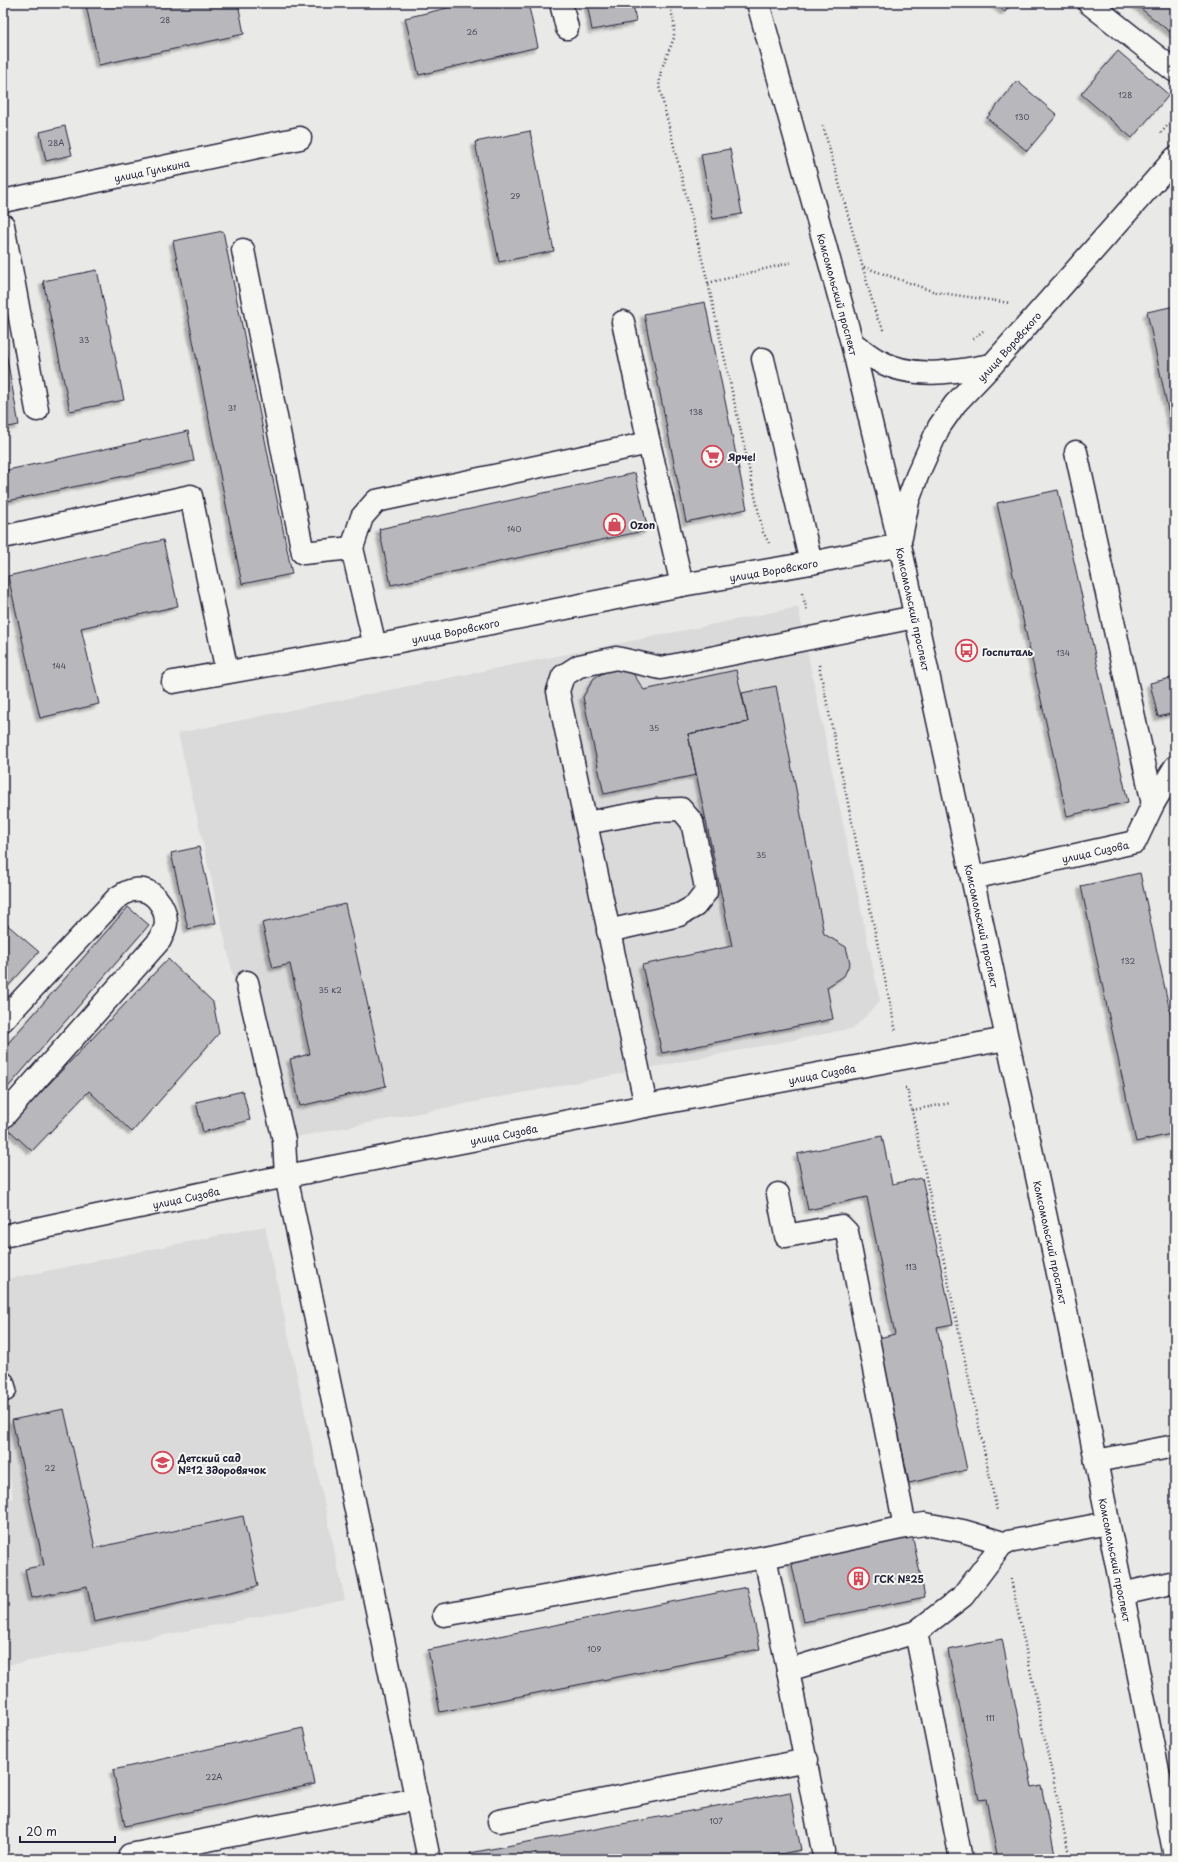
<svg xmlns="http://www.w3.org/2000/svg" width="1178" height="1862" font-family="'Playpen Sans',sans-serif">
	<defs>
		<filter id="shadow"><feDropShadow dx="-3.5" dy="3.5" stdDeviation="1" flood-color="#0004"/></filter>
	</defs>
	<rect width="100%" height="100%" fill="#e9e9e7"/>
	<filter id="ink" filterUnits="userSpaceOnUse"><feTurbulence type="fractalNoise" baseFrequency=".025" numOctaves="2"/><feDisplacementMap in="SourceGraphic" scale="8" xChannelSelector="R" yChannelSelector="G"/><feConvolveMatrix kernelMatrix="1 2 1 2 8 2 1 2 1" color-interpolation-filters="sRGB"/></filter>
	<g filter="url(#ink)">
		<!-- built -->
		<path fill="#dadada" d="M798,607L880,1001L854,1028L271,1142L178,733Z
			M265,1226L345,1600L3,1666V1501L13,1498L3,1428V1280Z"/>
		<!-- building -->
		<path fill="#b8b8bc" stroke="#22223b" filter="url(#shadow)" d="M94,3H238L244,34L99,65L86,5Z
			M468,3H528L538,47L419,75L405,18Z
			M587,3H633L636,22L592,30Z
			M994,3H1012L1005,12Z
			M1134,3H1175V36Z
			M1118,51L1169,95L1132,138L1081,94Z
			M1017,81L1057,115L1027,151L987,118Z
			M65,126L72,155L46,161L40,132Z
			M530,131L554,251L499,262L475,142Z
			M730,149L742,214L713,219L701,154Z
			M223,231L292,574L242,584L173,241Z
			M97,270L124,400L70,411L43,281Z
			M705,302L747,509L686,522L644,314Z
			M1175,306V442L1147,312Z
			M3,336L19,425L3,428Z
			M188,431L194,461L3,502V471Z
			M635,473L648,530L391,585L379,529Z
			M1058,490L1128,802L1067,816L997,503Z
			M163,540L178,606L81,628L99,704L40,718L8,576Z
			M611,669L632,672L644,690L736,670L748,722L688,734L696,775L604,794L583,697L594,678Z
			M1175,677V713L1158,717L1150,683Z
			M776,686L824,934L846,947L850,963L844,976L827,987L833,1019L662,1053L642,965L732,946L688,734L748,722L742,693Z
			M199,847L216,923L188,929L171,853Z
			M1140,873L1175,1035V1133L1136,1142L1081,886Z
			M345,904L386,1086L300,1106L290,1059L310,1054L290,964L273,968L262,923Z
			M128,907L149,925L3,1093V1049Z
			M3,921L39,952L3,992Z
			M168,959L213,1002L219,1033L132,1132L89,1091L32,1151L7,1128Z
			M243,1091L250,1120L203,1132L196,1102Z
			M882,1136L892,1184L922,1178L953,1324L937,1327L967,1470L909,1483L879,1338L895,1334L867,1197L808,1210L797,1154Z
			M64,1409L95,1548L243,1516L258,1586L94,1622L87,1586L31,1598L25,1569L44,1565L12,1420Z
			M912,1534L925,1597L804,1622L791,1560Z
			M747,1587L760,1649L440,1712L428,1650Z
			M1002,1639L1032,1787L1041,1785L1056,1859H998L986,1799L979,1800L948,1650Z
			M303,1728L315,1784L125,1826L113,1770Z
			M790,1792L801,1850L753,1859H471L470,1853Z"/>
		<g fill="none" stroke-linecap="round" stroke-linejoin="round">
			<defs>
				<g id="minor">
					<path d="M561,3L567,28"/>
					<path d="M1089,3L1175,71"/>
					<path id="s1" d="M3,201L300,138"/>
					<path d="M3,225L37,410"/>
					<path d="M243,250L303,553L352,548"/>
					<path d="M623,322L649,443L682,585"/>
					<path d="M763,359L811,563"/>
					<path d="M1076,452L1153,804"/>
					<path d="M3,537L191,496L227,672"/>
					<path d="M375,646L352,548L362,517L376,501L649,443"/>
					<path id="s2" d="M173,682L375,646L682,585L811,563L900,545"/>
					<path d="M586,823L656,810L681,809L692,822L705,883L706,892L695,906L679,915L608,931"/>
					<path id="s3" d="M972,878L1135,842L1153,804L1175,767"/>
					<path d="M247,982L284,1140L286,1176L429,1859"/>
					<path d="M3,1020L117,898C122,895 128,890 134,890C152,887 166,905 166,923C166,928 162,935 160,940L3,1117"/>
					<path d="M646,1106L561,706L558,691L563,676L579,666L616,658L661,668L915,617"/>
					<path d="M778,1194L786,1236L841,1226L847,1232L905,1527L925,1524L963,1531L1003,1543"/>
					<path d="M3,1383L5,1390"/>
					<path d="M1096,1461L1175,1446"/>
					<path d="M765,1557L788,1670"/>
					<path d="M1122,1594L1175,1582"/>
					<path d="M444,1615L765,1557L905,1527"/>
					<path d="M916,1632L961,1859"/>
					<path d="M499,1821L807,1760"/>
					<path d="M823,1851L788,1670L916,1632L963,1596L1003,1543L1108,1523"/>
					<path d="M130,1855L417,1799"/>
				</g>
				<g id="major">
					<path id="s4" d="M758,3L852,343L900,545L1064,1301L1175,1856"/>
					<path d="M852,343C860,348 868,355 877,360C913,380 954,372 992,365"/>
					<path id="s5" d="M901,537L908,501L917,476L939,427L955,404L992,365L1175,158"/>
					<path id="s6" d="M3,1236L256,1182L646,1106L1006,1039"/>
				</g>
			</defs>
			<!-- minor casing -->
			<use href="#minor" stroke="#22223b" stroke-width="25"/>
			<!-- major casing -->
			<use href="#major" stroke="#22223b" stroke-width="25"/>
			<!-- path -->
			<path stroke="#22223b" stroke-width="2.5" stroke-dasharray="1 3" stroke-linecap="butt" d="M669,3L674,22V38L661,70L659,86L708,283L763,532L769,543
				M823,126L877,318L885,331
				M1161,133L1175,117
				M864,267L935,292L1010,303
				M708,283L793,262
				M973,339L983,331
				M802,593L807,611
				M819,665L896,1032
				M905,1088H907L997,1511
				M912,1110L951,1103
				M1011,1579L1070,1859"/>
			<!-- minor -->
			<use href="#minor" stroke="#f6f6f2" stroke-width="22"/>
			<!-- major -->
			<use href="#major" stroke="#f6f6f2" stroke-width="22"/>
		</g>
	</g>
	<!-- icons -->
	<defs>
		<symbol id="supermarket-ring" viewBox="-11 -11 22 22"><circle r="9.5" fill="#f6f6f2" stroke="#d1495b" stroke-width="1.5"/><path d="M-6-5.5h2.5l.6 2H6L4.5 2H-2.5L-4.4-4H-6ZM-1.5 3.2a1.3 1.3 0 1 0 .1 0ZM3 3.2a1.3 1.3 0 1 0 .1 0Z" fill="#d1495b"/></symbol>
		<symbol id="shop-ring" viewBox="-11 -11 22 22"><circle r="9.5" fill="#f6f6f2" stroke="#d1495b" stroke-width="1.5"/><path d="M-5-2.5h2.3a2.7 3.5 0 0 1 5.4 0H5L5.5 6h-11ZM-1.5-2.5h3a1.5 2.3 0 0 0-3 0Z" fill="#d1495b"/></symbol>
		<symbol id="bus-ring" viewBox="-11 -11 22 22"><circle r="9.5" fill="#f6f6f2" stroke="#d1495b" stroke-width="1.5"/><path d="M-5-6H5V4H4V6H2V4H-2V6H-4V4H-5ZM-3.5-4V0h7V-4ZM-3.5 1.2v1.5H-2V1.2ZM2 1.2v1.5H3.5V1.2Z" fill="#d1495b"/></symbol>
		<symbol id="school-ring" viewBox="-11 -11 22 22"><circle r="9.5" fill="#f6f6f2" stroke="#d1495b" stroke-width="1.5"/><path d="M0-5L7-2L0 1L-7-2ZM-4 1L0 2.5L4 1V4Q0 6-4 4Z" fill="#d1495b"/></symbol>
		<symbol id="building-ring" viewBox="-11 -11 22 22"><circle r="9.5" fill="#f6f6f2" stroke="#d1495b" stroke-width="1.5"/><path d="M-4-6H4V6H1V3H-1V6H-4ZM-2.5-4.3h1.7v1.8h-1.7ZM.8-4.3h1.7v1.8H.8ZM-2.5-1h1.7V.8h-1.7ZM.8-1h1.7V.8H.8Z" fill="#d1495b"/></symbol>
	</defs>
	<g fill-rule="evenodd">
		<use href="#supermarket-ring" x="700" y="444" width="25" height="25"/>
		<use href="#shop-ring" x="602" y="512" width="25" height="25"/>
		<use href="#bus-ring" x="954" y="638" width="25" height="25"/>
		<use href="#school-ring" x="150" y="1450" width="25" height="25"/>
		<use href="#building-ring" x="846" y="1566" width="25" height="25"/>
	</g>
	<g text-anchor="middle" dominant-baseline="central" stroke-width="4" stroke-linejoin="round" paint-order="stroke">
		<!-- number labels -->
		<g font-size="8" fill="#48485b">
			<text x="165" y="20">28</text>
			<text x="472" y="32">26</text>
			<text x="1125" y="95">128</text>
			<text x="1022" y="117">130</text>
			<text x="56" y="143">28А</text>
			<text x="515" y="196">29</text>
			<text x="84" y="340">33</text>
			<text x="232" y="408">31</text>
			<text x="696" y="412">138</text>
			<text x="514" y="529">140</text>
			<text x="1063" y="653">134</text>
			<text x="59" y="666">144</text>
			<text x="654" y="728">35</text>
			<text x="761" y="855">35</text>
			<text x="1128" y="961">132</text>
			<text x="330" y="990">35 к2</text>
			<text x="911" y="1267">113</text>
			<text x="50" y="1468">22</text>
			<text x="594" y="1649">109</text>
			<text x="990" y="1718">111</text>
			<text x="214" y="1777">22А</text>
			<text x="716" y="1821">107</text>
		</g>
		<!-- street labels -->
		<g font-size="10" fill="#22223b" stroke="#f6f6f2">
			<text stroke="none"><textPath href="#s1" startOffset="152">улица Гулькина</textPath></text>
			<text stroke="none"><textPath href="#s4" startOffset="302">Комсомольский проспект</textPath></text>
			<text stroke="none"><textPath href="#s5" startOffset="224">улица Воровского</textPath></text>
			<text stroke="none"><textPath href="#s2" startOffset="611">улица Воровского</textPath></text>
			<text stroke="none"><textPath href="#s4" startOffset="626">Комсомольский проспект</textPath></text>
			<text stroke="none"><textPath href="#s2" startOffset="287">улица Воровского</textPath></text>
			<text stroke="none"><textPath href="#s3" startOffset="126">улица Сизова</textPath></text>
			<text stroke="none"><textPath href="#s4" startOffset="950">Комсомольский проспект</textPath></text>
			<text stroke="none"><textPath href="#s6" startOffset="835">улица Сизова</textPath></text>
			<text stroke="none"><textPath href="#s6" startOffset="511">улица Сизова</textPath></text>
			<text stroke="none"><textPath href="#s6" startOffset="187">улица Сизова</textPath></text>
			<text stroke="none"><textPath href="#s4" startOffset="1274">Комсомольский проспект</textPath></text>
			<text stroke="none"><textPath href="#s4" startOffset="1598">Комсомольский проспект</textPath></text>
		</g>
		<!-- poi labels -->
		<g font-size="10" font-weight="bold" fill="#22223b" stroke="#f6f6f2" text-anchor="start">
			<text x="728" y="456">Ярче!</text>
			<text x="630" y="524">Ozon</text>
			<text x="982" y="651">Госпиталь</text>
			<text x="178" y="1457">Детский сад<tspan x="178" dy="12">№12 Здоровячок</tspan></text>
			<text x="874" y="1578">ГСК №25</text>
		</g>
	</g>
	<!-- margin -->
	<rect width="1178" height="1862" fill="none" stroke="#f6f6f2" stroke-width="16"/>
	<rect x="8" y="8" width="1162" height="1846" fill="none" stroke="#22223b" stroke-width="1.5" filter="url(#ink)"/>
	<!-- scale -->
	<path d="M20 1836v6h95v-6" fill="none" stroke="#22223b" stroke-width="2"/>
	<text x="26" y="1836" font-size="12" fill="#22223b" stroke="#f6f6f2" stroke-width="3" paint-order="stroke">20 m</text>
</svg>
